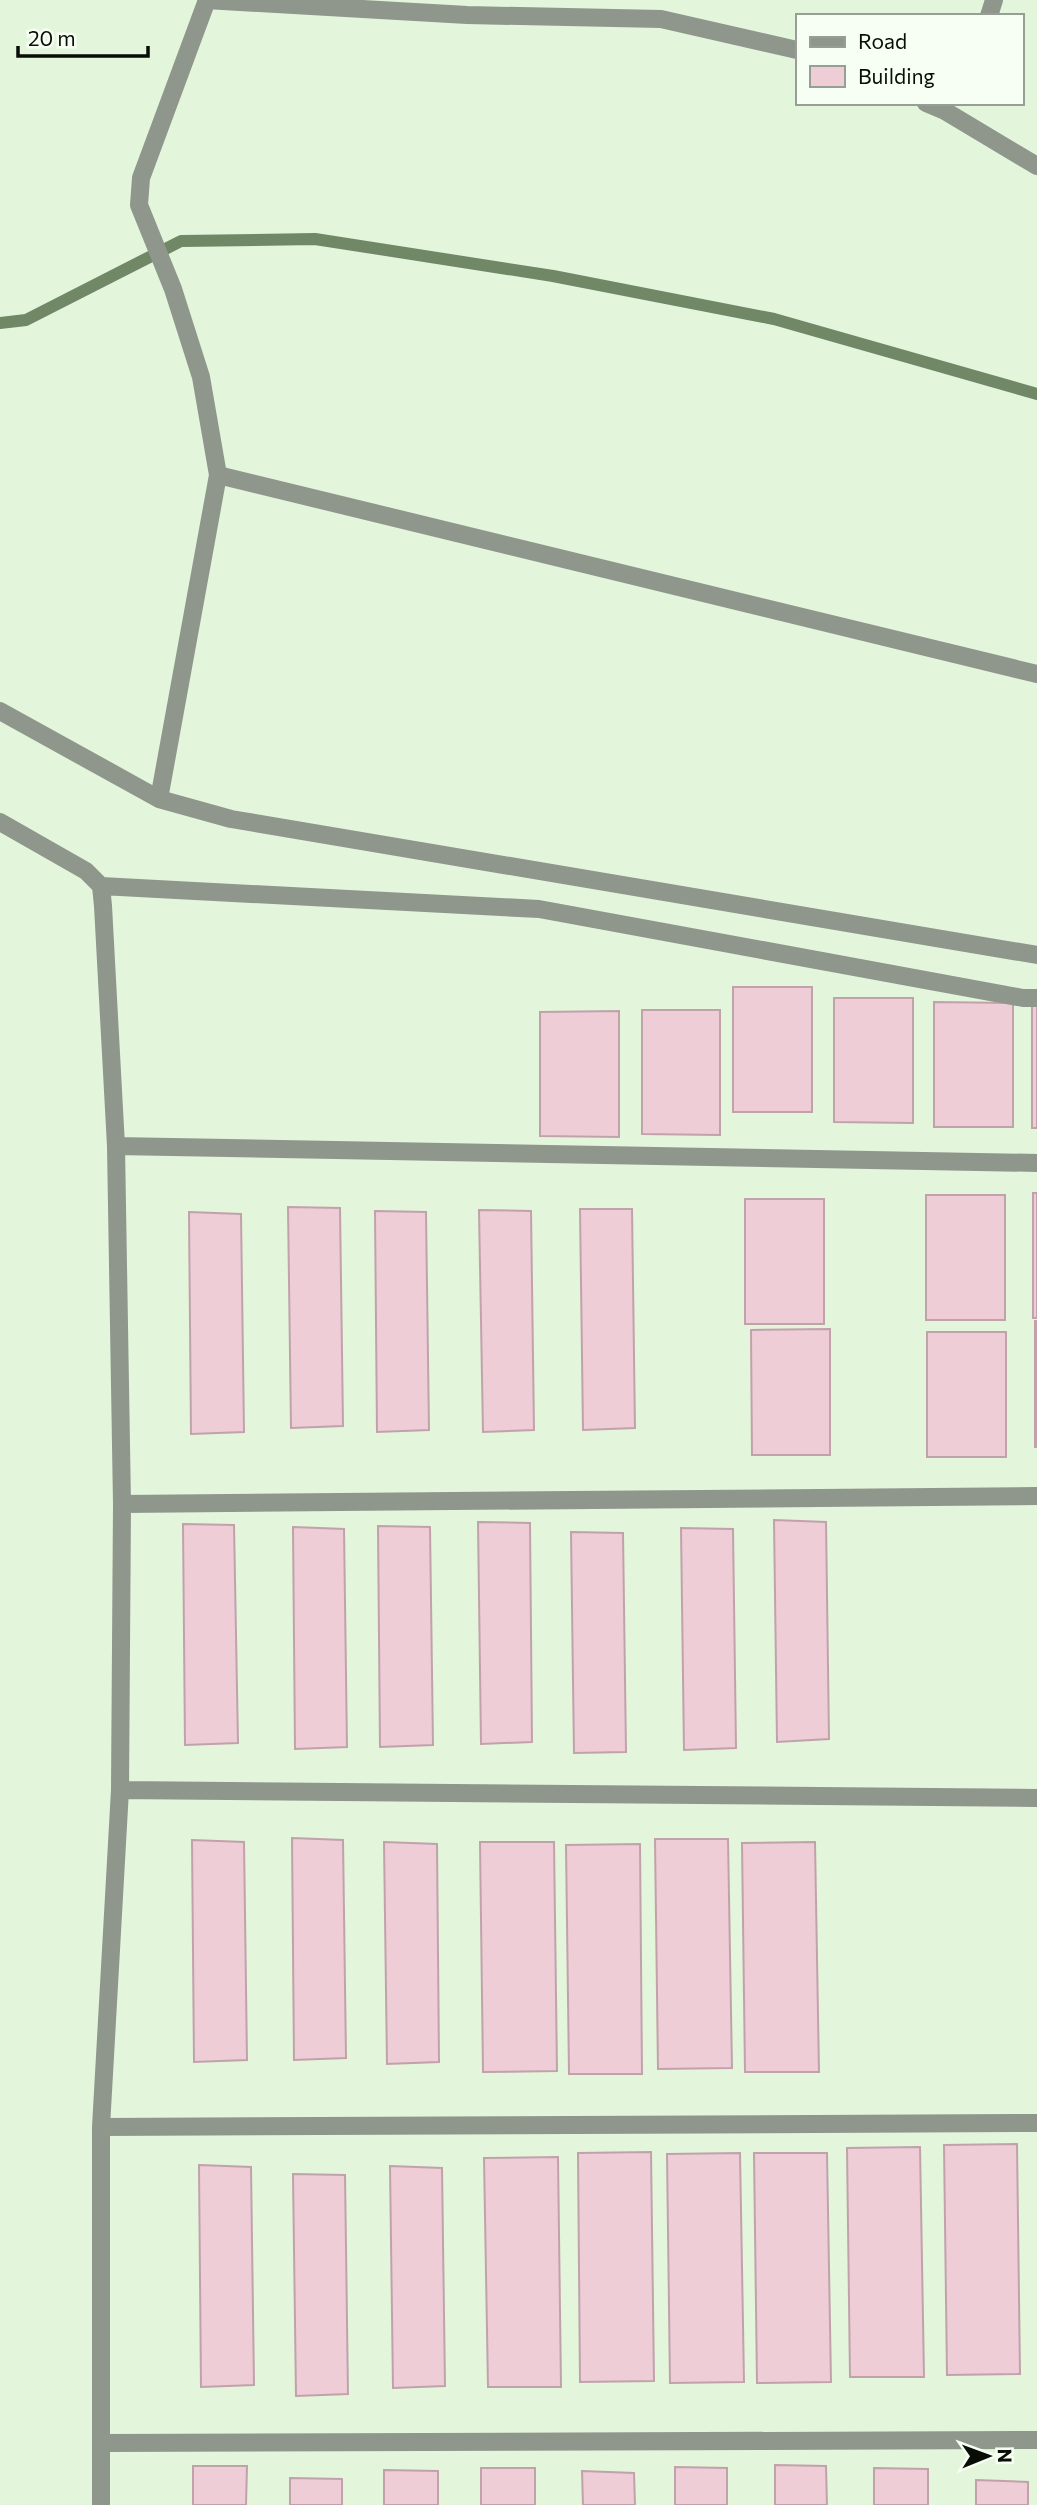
<svg xmlns="http://www.w3.org/2000/svg" width="1037" height="2505" font-family="Commissioner,sans-serif">
	<rect width="100%" height="100%" fill="#e3f5db"/>
	<g fill="none" stroke-linecap="round" stroke-linejoin="round">
		<!-- stream -->
		<path stroke="#708866" stroke-width="12" d="M0,323L26,320L181,241L315,239L553,276L774,319L1037,394"/>
	</g>
	<!-- building -->
	<path fill="#eecdd7" stroke="#c1a2ab" stroke-width="2" d="M733,987H812V1112H733Z
		M834,998H913V1123L834,1122Z
		M934,1002L1013,1003V1127H934Z
		M1032,1002H1037V1128H1032Z
		M642,1010H720V1135L642,1134Z
		M619,1011V1137L540,1136V1012Z
		M1033,1193H1037V1318H1033Z
		M926,1195H1005V1320H926Z
		M745,1199H824V1324H745Z
		M288,1207L340,1208L343,1426L291,1428Z
		M580,1209H632L635,1428L583,1430Z
		M479,1210L531,1211L534,1430L483,1432Z
		M375,1211L426,1212L429,1430L377,1432Z
		M189,1212L241,1214L244,1432L191,1434Z
		M1035,1321H1037V1447H1035Z
		M830,1329V1455H752L751,1330Z
		M927,1332H1006V1457H927Z
		M774,1520L826,1522L829,1739L777,1742Z
		M478,1522L530,1523L532,1742L481,1744Z
		M183,1524L234,1525L238,1743L185,1745Z
		M378,1526L430,1527L433,1745L380,1747Z
		M293,1527L344,1529L347,1747L295,1749Z
		M681,1528L733,1529L736,1748L684,1750Z
		M571,1532L623,1533L626,1752L574,1753Z
		M292,1838L343,1840L346,2058L294,2060Z
		M655,1839H728L732,2068L658,2069Z
		M192,1840L244,1842L247,2060L194,2062Z
		M384,1842L437,1844L439,2062L387,2064Z
		M480,1842H554L557,2071L483,2072Z
		M815,1842L819,2072H745L742,1843Z
		M640,1844L642,2074H569L566,1845Z
		M1017,2144L1020,2374L947,2375L944,2145Z
		M920,2147L924,2377H850L847,2148Z
		M651,2152L654,2381L580,2382L578,2153Z
		M740,2153L744,2382L670,2383L667,2154Z
		M754,2153H827L831,2382L757,2383Z
		M558,2157L561,2387H488L484,2158Z
		M199,2165L251,2167L254,2385L201,2387Z
		M390,2166L442,2168L445,2386L393,2388Z
		M293,2174L345,2175L348,2394L296,2396Z
		M775,2465L826,2466L827,2505H775Z
		M193,2466H247L246,2505H193Z
		M675,2467L727,2468V2505H675Z
		M481,2468H535V2505H481Z
		M874,2468L928,2469V2505H874Z
		M384,2470L438,2471V2505H384Z
		M582,2471L634,2473L635,2505H583Z
		M290,2478L342,2479V2505H290Z
		M976,2480L1028,2482V2505H976Z"/>
	<g fill="none" stroke-linecap="round" stroke-linejoin="round">
		<!-- minor -->
		<path stroke="#8f968c" stroke-width="18" d="M206,0L467,15L661,19L797,50
			M207,0L141,178L139,205L173,289L201,377L218,475
			M989,16L994,0
			M926,103L945,111L1037,166
			M159,799L218,475L1037,674
			M0,822L86,871L101,886L103,906L116,1146L122,1504L120,1790L101,2127V2505
			M101,886L539,909L1023,998H1037
			M116,1146L1037,1163
			M122,1504L1037,1496
			M120,1790L1037,1798
			M101,2127L1037,2123
			M101,2443L1037,2440"/>
		<!-- tertiary -->
		<path stroke="#8f968c" stroke-width="18" d="M0,711L159,799L231,819L1037,955"/>
	</g>
	<!-- legend -->
	<rect x="796" y="14" width="228" height="91" fill="#f7fef4" stroke="#979e95" stroke-width="2"/>
	<rect x="810" y="37" width="35" height="10" fill="#8f968c" stroke="#979e95" stroke-width="2"/>
	<text x="858" y="49" font-size="21" fill="#080d06">Road</text>
	<rect x="810" y="66" width="35" height="21" fill="#eecdd7" stroke="#979e95" stroke-width="2"/>
	<text x="858" y="84" font-size="21" fill="#080d06">Building</text>
	<!-- north arrow -->
	<g transform="translate(988 2456) rotate(89)" stroke="#f7fef4" stroke-width="5" paint-order="stroke">
	<path d="M0-5L12 26L0 18L-12 26Z" fill="#080d06"/>
	<text y="-10" font-size="19" font-weight="bold" text-anchor="middle" fill="#080d06">N</text>
	</g>
	<!-- scale -->
	<path d="M18 46v10h130v-10" fill="none" stroke="#080d06" stroke-width="3.5"/>
	<text x="28" y="46" font-size="21" fill="#080d06" stroke="#f7fef4" stroke-width="5" paint-order="stroke">20 m</text>
</svg>
